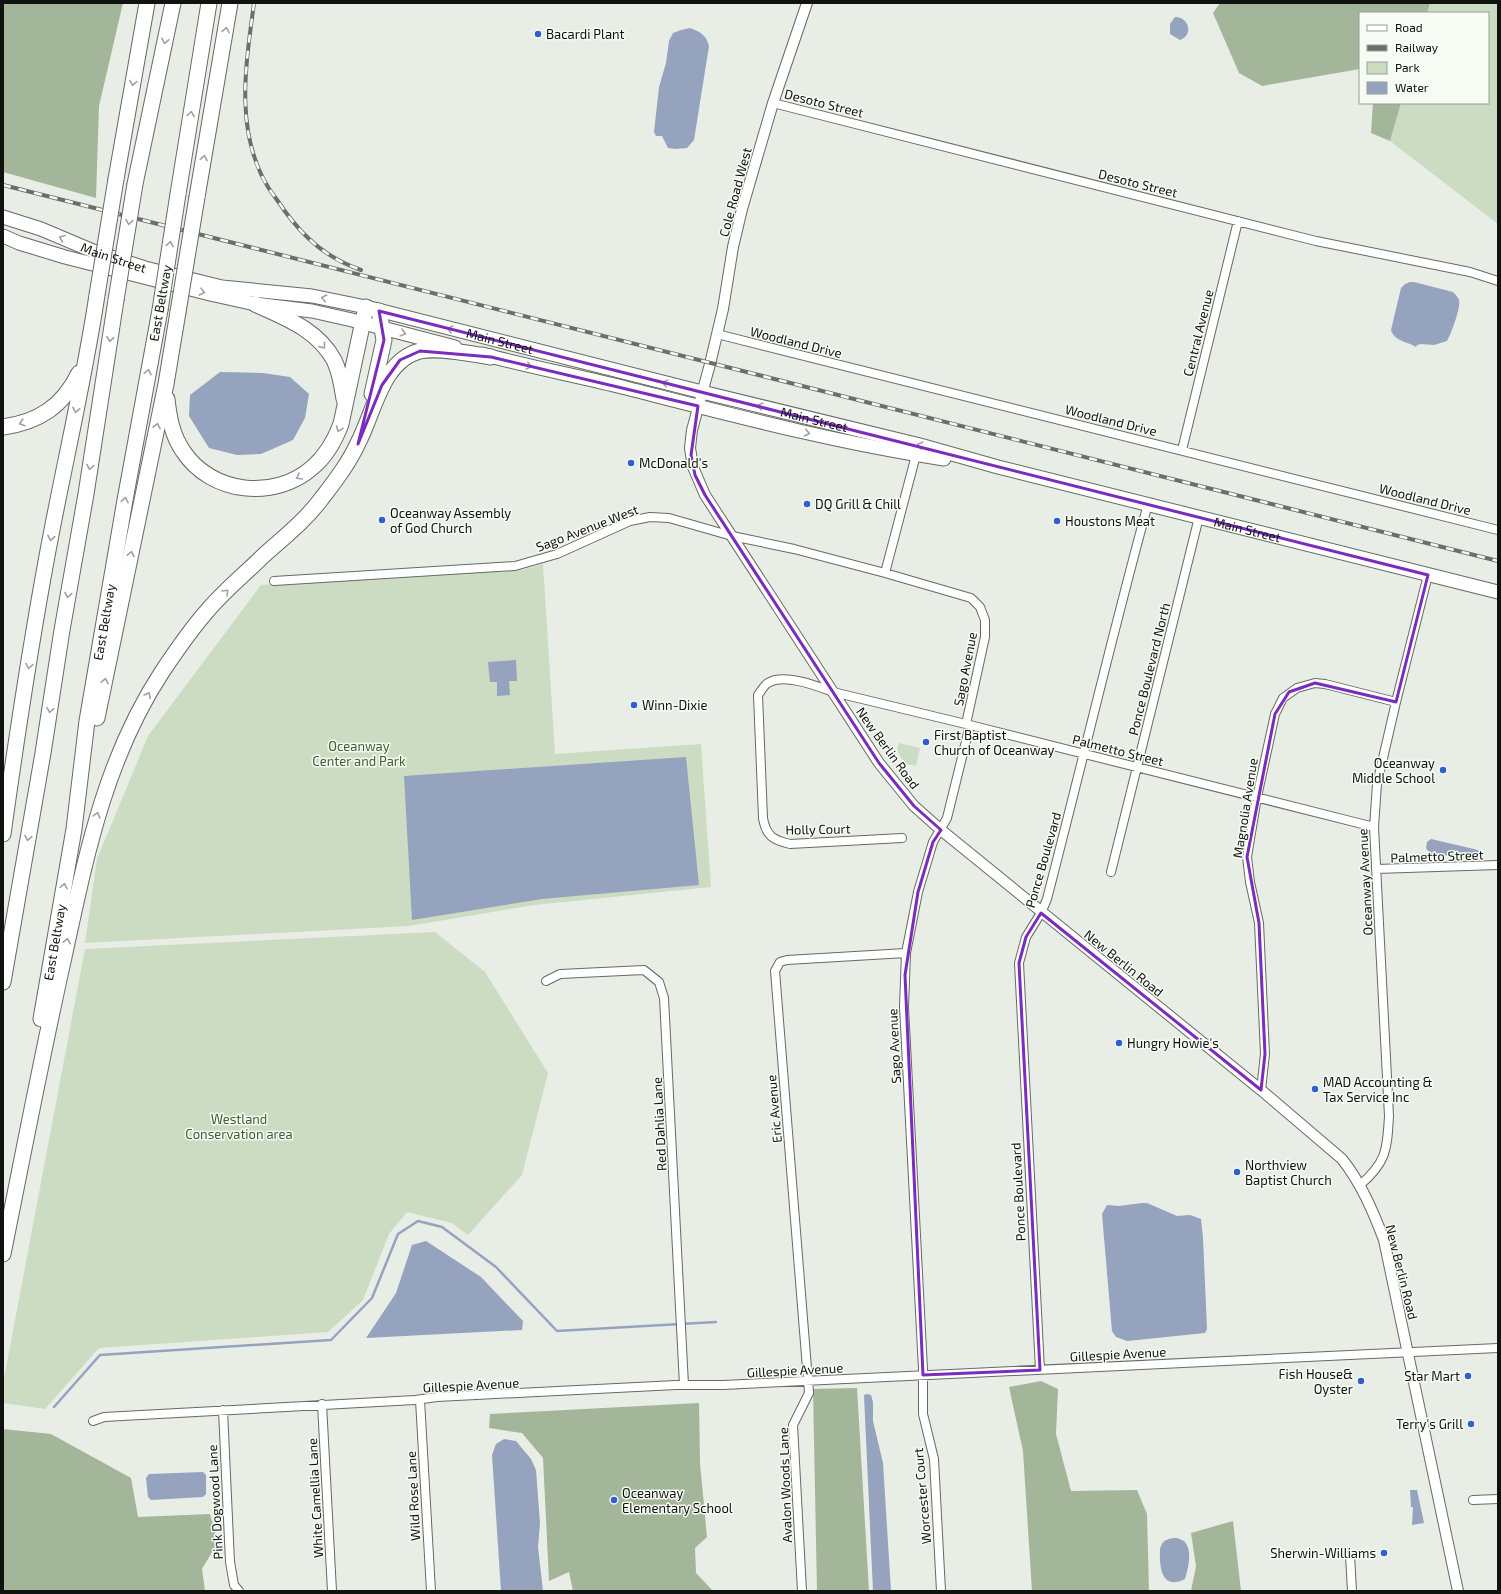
<svg xmlns="http://www.w3.org/2000/svg" width="1501" height="1594" font-family="'Exo 2',sans-serif">
	<rect width="100%" height="100%" fill="#e8ede6"/>
	<!-- green -->
	<path fill="#cbdcc3" d="M1430,3H1498V224L1390,141L1401,103H1488V13H1427Z
		M543,564L555,754L701,744L711,887L534,905L409,926L85,943L97,859L148,736L261,585L522,570Z
		M899,743L920,748L916,766L905,764L897,750Z
		M435,932L485,972L548,1073L522,1175L468,1235L452,1223L407,1212L389,1234L363,1300L328,1332L99,1348L45,1409L3,1403V1384L85,949Z"/>
	<!-- forest -->
	<path fill="#a3b69a" d="M3,3H123L99,106L96,198L3,172Z
		M1220,3H1430L1427,13H1360V69L1262,86L1239,73L1213,13Z
		M1373,103H1401L1390,141L1371,133Z
		M1041,1381L1058,1389L1056,1434L1071,1491L1137,1490L1147,1514L1149,1591H1032L1023,1451L1009,1387Z
		M857,1388L869,1591H817L813,1389Z
		M699,1403L700,1463L707,1537L695,1548L696,1573L713,1591H573L569,1572L549,1581L543,1458L522,1433L489,1428L490,1414Z
		M3,1429L51,1434L131,1478L138,1517L210,1514L218,1542L202,1569L205,1591H3Z
		M1233,1521L1241,1591H1191L1196,1566L1191,1533Z"/>
	<!-- water -->
	<path fill="#95a3bf" d="M1175,17C1189,17 1194,35 1180,40L1170,34V24Z
		M690,28C701,32 706,35 709,46L694,140L687,148L676,149L668,148L662,136H656L654,132L659,87L666,63L669,41L673,33L681,30Z
		M1410,282H1414L1453,292C1455,294 1458,297 1459,300C1461,308 1451,334 1447,341L1434,345L1421,344L1417,345L1416,347C1407,341 1395,342 1391,330L1401,288L1405,284Z
		M220,372L263,373L290,377L309,394L305,418L293,440L261,454L237,455L209,448L189,416L190,395Z
		M516,660L517,681H509L510,695L497,696V682H490L488,662Z
		M686,757L699,885L542,899L412,920L404,776Z
		M1431,839L1478,850L1480,851L1481,854L1435,856L1431,855L1426,848L1427,842Z
		M1142,1203H1147L1177,1216L1190,1215L1201,1219L1203,1238L1207,1329L1205,1333L1127,1341L1116,1337L1112,1331L1102,1214L1107,1205L1119,1206Z
		M426,1241L481,1277L523,1321L522,1330L366,1338L396,1293L412,1245Z
		M867,1394L871,1395L873,1402V1421L883,1463L891,1591H873L864,1395Z
		M504,1439L516,1441L531,1459L536,1470L540,1523L538,1547L543,1591H501L492,1455L496,1444Z
		M203,1472L206,1475V1494L203,1497L151,1500L148,1497L146,1478L149,1474Z
		M1410,1490H1417L1424,1523L1412,1525L1413,1507H1411Z
		M1173,1538C1196,1538 1189,1565 1185,1579C1167,1588 1161,1577 1160,1560C1160,1555 1159,1548 1162,1544C1164,1540 1169,1539 1173,1538Z"/>
	<g fill="none" stroke-linecap="round" stroke-linejoin="round">
		<!-- stream -->
		<path stroke="#95a3bf" stroke-width="2.5" d="M54,1407L100,1355L331,1340L372,1298L398,1234L418,1221L442,1227L496,1267L557,1331L716,1322"/>
		<defs>
			<path id="minor" d="M773,103L1316,241L1470,272L1498,281
				M717,334L1498,530
				M1182,450L1238,221
				M885,573L916,455
				M274,581L515,566L557,554L630,521L650,517L669,518L732,536L794,549L885,573L971,598L980,607L985,620V637L966,724
				M902,838L790,844C773,840 766,836 763,818L758,695C761,691 764,685 768,683C784,673 817,686 833,692L970,725L1374,827
				M1376,869L1498,865
				M1111,872L1199,517
				M546,981L560,974L644,970L659,982L664,998L684,1385
				M1261,1090L1265,1054L1259,923L1250,882L1247,857L1257,797L1275,714L1283,698L1297,688L1315,683L1325,684L1396,702
				M1360,1185C1387,1162 1387,1149 1389,1116L1374,827L1377,784L1396,702L1428,575
				M1040,1370L1019,963L1026,937L1041,913L1047,899C1081,768 1112,635 1148,504
				M420,1400L431,1591
				M322,1404L332,1591
				M223,1410L230,1562L234,1585L239,1591
				M93,1421L104,1417L415,1400L437,1397L676,1385H723L866,1378L1498,1348
				M1473,1500L1498,1499
				M1350,1555L1352,1591
				M802,1591L793,1425L809,1393L775,971L780,962L787,960L906,953
				M941,1591L934,1459L923,1414V1369L904,1007L906,953L918,892L933,842L947,818L970,725"/>
			<path id="tertiary" d="M807,3L773,103L742,209L733,247L723,309L710,364L692,430L690,448L693,467L705,495L879,763L914,806L941,830L1261,1090L1342,1159C1361,1183 1373,1211 1384,1240L1458,1591"/>
			<g id="primary">
				<path id="s1" d="M3,217L41,229L93,251L145,268L222,287L312,296L366,307L702,392L920,445L998,467L1498,592"/>
				<path d="M3,236L19,243L65,257L210,294L255,304L312,311L352,320L455,347"/>
				<path d="M482,354C530,367 578,376 626,388C732,415 837,443 944,459"/>
			</g>
			<g id="motorway">
				<path d="M116,179L147,3"/>
				<path d="M135,184L173,3"/>
				<path d="M178,194L209,3"/>
				<path d="M197,197L230,3"/>
				<path d="M255,304C285,318 317,329 334,360C340,372 342,386 344,399"/>
				<path d="M372,394L384,340L379,311"/>
				<path d="M167,399C169,417 172,435 183,451C211,494 275,501 313,467C327,455 335,440 341,424L366,307"/>
				<path d="M3,427C39,422 63,406 79,373"/>
				<path d="M97,718L166,384L178,312"/>
				<path d="M3,834C16,741 30,648 47,556C63,469 84,382 97,295"/>
				<path d="M3,982L43,753L62,630L86,494L116,300"/>
				<path id="s2" d="M41,1019L74,829L87,721L125,500L160,310"/>
				<path d="M3,1254C23,1155 42,1055 64,957C86,856 105,759 162,672C176,651 191,629 208,610C225,590 245,574 263,556C283,538 306,520 322,498C335,481 349,463 358,443C374,413 382,360 420,351C439,347 472,354 491,357"/>
			</g>
		</defs>
		<!-- minor casing -->
		<use href="#minor" stroke="#666a64" stroke-width="10"/>
		<!-- tertiary casing -->
		<use href="#tertiary" stroke="#666a64" stroke-width="12"/>
		<!-- primary casing -->
		<use href="#primary" stroke="#666a64" stroke-width="15"/>
		<!-- motorway casing -->
		<use href="#motorway" stroke="#666a64" stroke-width="17"/>
		<!-- minor -->
		<use href="#minor" stroke="#fff" stroke-width="8"/>
		<!-- tertiary -->
		<use href="#tertiary" stroke="#fff" stroke-width="10"/>
		<!-- primary -->
		<use href="#primary" stroke="#fff" stroke-width="13"/>
		<!-- motorway -->
		<use href="#motorway" stroke="#fff" stroke-width="15"/>
		<defs>
			<path id="rail" d="M254,3C246,64 234,131 268,187C273,195 279,202 284,210C305,239 327,258 361,270
				M3,185L1498,561"/>
		</defs>
		<!-- rail casing -->
		<use href="#rail" stroke="#6b6e6a" stroke-width="4"/>
		<!-- rail -->
		<use href="#rail" stroke="#f6fbf3" stroke-width="2.5" stroke-dasharray="8" stroke-linecap="butt"/>
		<defs>
			<path id="motorway-bridge" d="M97,295L116,179
				M116,300L135,184
				M160,310L178,194
				M178,312L197,197"/>
		</defs>
		<!-- motorway-bridge casing -->
		<use href="#motorway-bridge" stroke="#666a64" stroke-width="17" stroke-linecap="butt"/>
		<!-- motorway-bridge -->
		<use href="#motorway-bridge" stroke="#fff" stroke-width="15"/>
	</g>
	<!-- one-way arrows -->
	<defs><path id="oneway-chevron" d="M-2-3.5L2.5 0L-2 3.5" fill="none" stroke-width="1.6" stroke-linecap="round" stroke-linejoin="round"/></defs>
	<g stroke="#9fa09f">
		<use href="#oneway-chevron" transform="translate(226 30) rotate(-80)"/>
		<use href="#oneway-chevron" transform="translate(165 41) rotate(102)"/>
		<use href="#oneway-chevron" transform="translate(133 83) rotate(100)"/>
		<use href="#oneway-chevron" transform="translate(191 114) rotate(-81)"/>
		<use href="#oneway-chevron" transform="translate(204 158) rotate(-80)"/>
		<use href="#oneway-chevron" transform="translate(129 222) rotate(99)"/>
		<use href="#oneway-chevron" transform="translate(62 238) rotate(-157)"/>
		<use href="#oneway-chevron" transform="translate(170 244) rotate(-81)"/>
		<use href="#oneway-chevron" transform="translate(202 292) rotate(14)"/>
		<use href="#oneway-chevron" transform="translate(324 298) rotate(-168)"/>
		<use href="#oneway-chevron" transform="translate(450 329) rotate(-166)"/>
		<use href="#oneway-chevron" transform="translate(403 333) rotate(15)"/>
		<use href="#oneway-chevron" transform="translate(110 339) rotate(99)"/>
		<use href="#oneway-chevron" transform="translate(323 346) rotate(51)"/>
		<use href="#oneway-chevron" transform="translate(529 366) rotate(13)"/>
		<use href="#oneway-chevron" transform="translate(148 372) rotate(-79)"/>
		<use href="#oneway-chevron" transform="translate(665 383) rotate(-166)"/>
		<use href="#oneway-chevron" transform="translate(760 406) rotate(-166)"/>
		<use href="#oneway-chevron" transform="translate(76 410) rotate(101)"/>
		<use href="#oneway-chevron" transform="translate(22 423) rotate(163)"/>
		<use href="#oneway-chevron" transform="translate(157 426) rotate(-78)"/>
		<use href="#oneway-chevron" transform="translate(339 429) rotate(111)"/>
		<use href="#oneway-chevron" transform="translate(807 433) rotate(13)"/>
		<use href="#oneway-chevron" transform="translate(920 445) rotate(-165)"/>
		<use href="#oneway-chevron" transform="translate(90 467) rotate(99)"/>
		<use href="#oneway-chevron" transform="translate(299 477) rotate(150)"/>
		<use href="#oneway-chevron" transform="translate(125 500) rotate(-80)"/>
		<use href="#oneway-chevron" transform="translate(51 538) rotate(101)"/>
		<use href="#oneway-chevron" transform="translate(131 554) rotate(-78)"/>
		<use href="#oneway-chevron" transform="translate(226 592) rotate(-45)"/>
		<use href="#oneway-chevron" transform="translate(68 595) rotate(100)"/>
		<use href="#oneway-chevron" transform="translate(29 666) rotate(99)"/>
		<use href="#oneway-chevron" transform="translate(105 681) rotate(-78)"/>
		<use href="#oneway-chevron" transform="translate(148 695) rotate(-60)"/>
		<use href="#oneway-chevron" transform="translate(50 710) rotate(99)"/>
		<use href="#oneway-chevron" transform="translate(97 815) rotate(-74)"/>
		<use href="#oneway-chevron" transform="translate(28 838) rotate(100)"/>
		<use href="#oneway-chevron" transform="translate(64 886) rotate(-80)"/>
		<use href="#oneway-chevron" transform="translate(67 941) rotate(-78)"/>
	</g>
	<!-- marked area -->
	<path fill="none" stroke="#7b2cbf" stroke-width="3" stroke-linejoin="round" d="M379,311L1428,575L1396,702L1315,683L1289,692L1275,714L1247,857L1259,923L1265,1054L1261,1090L1041,913L1026,937L1019,963L1040,1370L923,1375L905,975L918,892L933,842L941,830L914,806L879,763L705,495L695,475L691,455L698,406L491,357L420,351L400,360L382,385L358,444L384,340Z"/>
	<!-- markers -->
	<g fill="#3060cf" stroke="#f6fbf3" stroke-width="1.5">
		<circle cx="538" cy="34" r="4"/>
		<circle cx="631" cy="463" r="4"/>
		<circle cx="807" cy="504" r="4"/>
		<circle cx="382" cy="520" r="4"/>
		<circle cx="1057" cy="521" r="4"/>
		<circle cx="634" cy="705" r="4"/>
		<circle cx="926" cy="742" r="4"/>
		<circle cx="1443" cy="770" r="4"/>
		<circle cx="1119" cy="1043" r="4"/>
		<circle cx="1315" cy="1089" r="4"/>
		<circle cx="1237" cy="1172" r="4"/>
		<circle cx="1468" cy="1376" r="4"/>
		<circle cx="1361" cy="1381" r="4"/>
		<circle cx="1471" cy="1424" r="4"/>
		<circle cx="614" cy="1500" r="4"/>
		<circle cx="1384" cy="1553" r="4"/>
	</g>
	<g text-anchor="middle" dominant-baseline="central" stroke-width="3" stroke-linejoin="round" paint-order="stroke">
		<!-- poi labels -->
		<g font-size="13" fill="#10120f" stroke="#f6fbf3" text-anchor="start">
			<text x="546" y="34">Bacardi Plant</text>
			<text x="639" y="463">McDonald's</text>
			<text x="815" y="504">DQ Grill &amp; Chill</text>
			<text x="390" y="513">Oceanway Assembly<tspan x="390" dy="15">of God Church</tspan></text>
			<text x="1065" y="521">Houstons Meat</text>
			<text x="642" y="705">Winn-Dixie</text>
			<text x="934" y="735">First Baptist<tspan x="934" dy="15">Church of Oceanway</tspan></text>
			<text x="1435" y="763" text-anchor="end">Oceanway<tspan x="1435" dy="15">Middle School</tspan></text>
			<text x="1127" y="1043">Hungry Howie's</text>
			<text x="1323" y="1082">MAD Accounting &amp;<tspan x="1323" dy="15">Tax Service Inc</tspan></text>
			<text x="1245" y="1165">Northview<tspan x="1245" dy="15">Baptist Church</tspan></text>
			<text x="1353" y="1374" text-anchor="end">Fish House&amp;<tspan x="1353" dy="15">Oyster</tspan></text>
			<text x="1460" y="1376" text-anchor="end">Star Mart</text>
			<text x="1463" y="1424" text-anchor="end">Terry's Grill</text>
			<text x="622" y="1493">Oceanway<tspan x="622" dy="15">Elementary School</tspan></text>
			<text x="1376" y="1553" text-anchor="end">Sherwin-Williams</text>
		</g>
		<!-- street labels -->
		<g font-size="13" fill="#10120f" stroke="#f6fbf3">
			<text transform="translate(824 103) rotate(14)">Desoto Street</text>
			<text transform="translate(1138 183) rotate(14)">Desoto Street</text>
			<text transform="translate(735 192) rotate(-75)">Cole Road West</text>
			<text stroke="none"><textPath href="#s1" startOffset="118">Main Street</textPath></text>
			<text transform="translate(160 303) rotate(-80)">East Beltway</text>
			<text transform="translate(1198 333) rotate(-76)">Central Avenue</text>
			<text stroke="none"><textPath href="#s1" startOffset="514">Main Street</textPath></text>
			<text transform="translate(796 342) rotate(14)">Woodland Drive</text>
			<text stroke="none"><textPath href="#s1" startOffset="838">Main Street</textPath></text>
			<text transform="translate(1111 420) rotate(14)">Woodland Drive</text>
			<text transform="translate(1425 499) rotate(14)">Woodland Drive</text>
			<text transform="translate(587 528) rotate(-21)">Sago Avenue West</text>
			<text stroke="none"><textPath href="#s1" startOffset="1285">Main Street</textPath></text>
			<text stroke="none"><textPath href="#s2" startOffset="402">East Beltway</textPath></text>
			<text transform="translate(965 669) rotate(-79)">Sago Avenue</text>
			<text transform="translate(1149 669) rotate(-76)">Ponce Boulevard North</text>
			<text transform="translate(888 748) rotate(54)">New Berlin Road</text>
			<text transform="translate(1118 750) rotate(14)">Palmetto Street</text>
			<text transform="translate(1245 808) rotate(-81)">Magnolia Avenue</text>
			<text transform="translate(818 829) rotate(-1)">Holly Court</text>
			<text transform="translate(1437 856) rotate(-2)">Palmetto Street</text>
			<text transform="translate(1043 860) rotate(-74)">Ponce Boulevard</text>
			<text transform="translate(1365 882) rotate(-93)">Oceanway Avenue</text>
			<text stroke="none"><textPath href="#s2" startOffset="78">East Beltway</textPath></text>
			<text transform="translate(1124 963) rotate(39)">New Berlin Road</text>
			<text transform="translate(894 1046) rotate(-93)">Sago Avenue</text>
			<text transform="translate(774 1109) rotate(-95)">Eric Avenue</text>
			<text transform="translate(659 1124) rotate(-93)">Red Dahlia Lane</text>
			<text transform="translate(1018 1192) rotate(-93)">Ponce Boulevard</text>
			<text transform="translate(1402 1272) rotate(76)">New Berlin Road</text>
			<text transform="translate(1118 1354) rotate(-3)">Gillespie Avenue</text>
			<text transform="translate(795 1370) rotate(-3)">Gillespie Avenue</text>
			<text transform="translate(471 1385) rotate(-3)">Gillespie Avenue</text>
			<text transform="translate(785 1485) rotate(-92)">Avalon Woods Lane</text>
			<text transform="translate(413 1496) rotate(-93)">Wild Rose Lane</text>
			<text transform="translate(922 1496) rotate(-95)">Worcester Court</text>
			<text transform="translate(315 1498) rotate(-93)">White Camellia Lane</text>
			<text transform="translate(215 1502) rotate(-93)">Pink Dogwood Lane</text>
		</g>
		<!-- park labels -->
		<g font-size="13" fill="#415e33" stroke="#f6fbf3">
			<text x="359" y="746">Oceanway<tspan x="359" dy="15">Center and Park</tspan></text>
			<text x="239" y="1119">Westland<tspan x="239" dy="15">Conservation area</tspan></text>
		</g>
	</g>
	<!-- border -->
	<rect width="1501" height="1594" fill="none" stroke="#10120f" stroke-width="8"/>
	<!-- legend -->
	<rect x="1359" y="12" width="130" height="92" fill="#f6fbf3" stroke="#9a9e98"/>
	<rect x="1367" y="25" width="20" height="6" fill="#ffffff" stroke="#9a9e98"/>
	<text x="1395" y="32" font-size="12" fill="#10120f">Road</text>
	<rect x="1367" y="45" width="20" height="6" fill="#6b6e6a" stroke="#9a9e98"/>
	<text x="1395" y="52" font-size="12" fill="#10120f">Railway</text>
	<rect x="1367" y="62" width="20" height="12" fill="#cbdcc3" stroke="#9a9e98"/>
	<text x="1395" y="72" font-size="12" fill="#10120f">Park</text>
	<rect x="1367" y="82" width="20" height="12" fill="#95a3bf" stroke="#9a9e98"/>
	<text x="1395" y="92" font-size="12" fill="#10120f">Water</text>
</svg>
